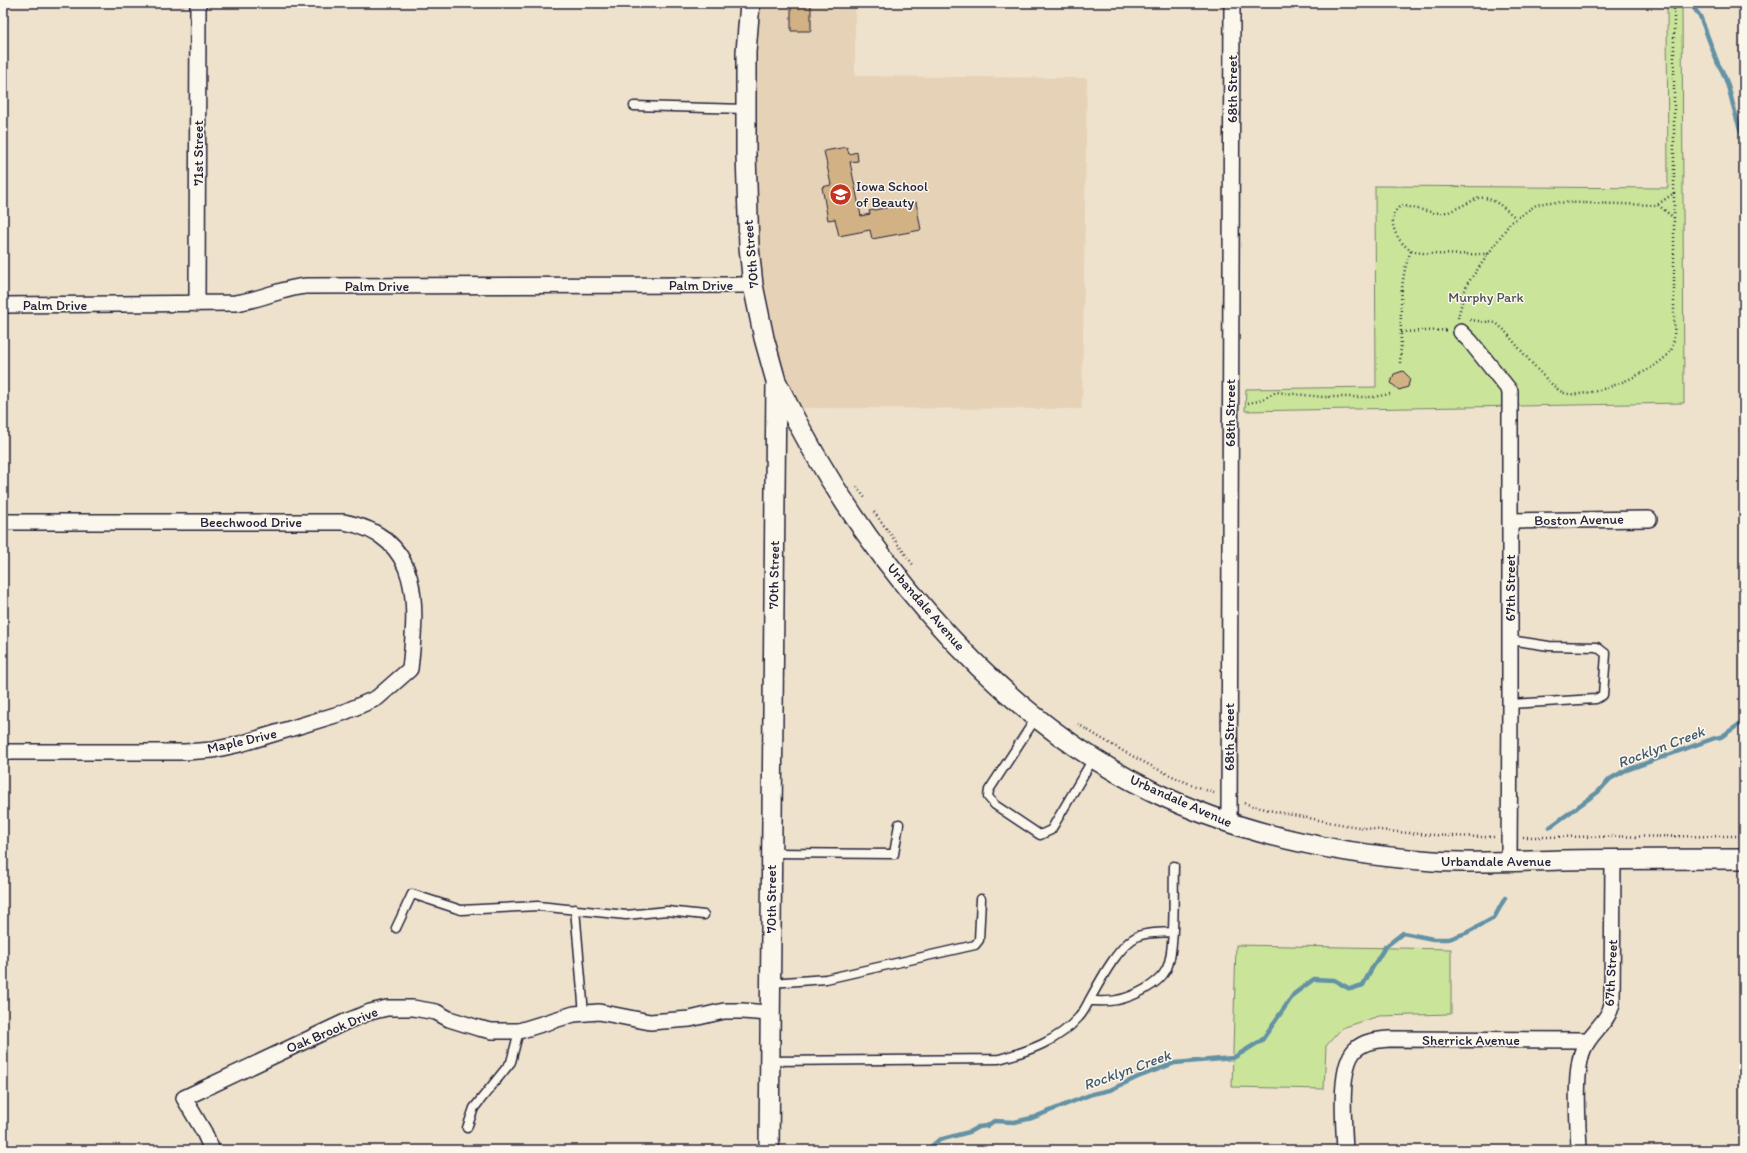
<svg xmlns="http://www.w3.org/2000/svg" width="1747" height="1153" font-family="Itim,sans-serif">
	<rect width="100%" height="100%" fill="#efe2cd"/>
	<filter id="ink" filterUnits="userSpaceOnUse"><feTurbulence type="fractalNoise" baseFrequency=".025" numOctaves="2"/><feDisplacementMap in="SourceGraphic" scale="8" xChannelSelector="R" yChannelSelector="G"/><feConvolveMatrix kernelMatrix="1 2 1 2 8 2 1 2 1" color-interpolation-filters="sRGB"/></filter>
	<g filter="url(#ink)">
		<!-- built -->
		<path fill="#e6d3b7" d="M750,3H855V76L1087,78L1082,409L789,408L753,285Z"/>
		<!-- green -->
		<path fill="#cae49a" stroke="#76836a" d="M1667,3H1682L1684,403L1245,411L1246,389L1376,387L1375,186L1668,188Z
			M1236,945L1451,949V1014L1379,1016L1342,1028L1326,1046L1324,1089L1232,1087Z"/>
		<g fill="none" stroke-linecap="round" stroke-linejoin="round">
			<!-- stream -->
			<path stroke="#6392a5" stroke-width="4.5" d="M1690,3L1700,16L1718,64C1731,82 1733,117 1744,138
				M1550,827L1598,792L1610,779L1624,771L1715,738L1721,737L1744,721
				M927,1150L939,1140L969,1132L978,1127L987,1126L994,1121L1014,1122L1032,1118L1092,1094L1110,1090L1138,1077L1175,1063L1233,1058L1262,1040L1294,994L1314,979L1334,980L1350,989L1363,985L1371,970L1385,947L1403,933L1433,939H1449L1466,933L1494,918L1505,898"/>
		</g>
		<!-- building -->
		<path fill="#d2b185" stroke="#22223b" d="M791,3H811V31H791Z
			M847,147L849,154L857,152L858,161L850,162L861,216L870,214L869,211L916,202L921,230L872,239L870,230L839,236L835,219L828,220L822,187L831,185L824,151Z
			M1403,371L1410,378L1408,387L1399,390L1391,383L1394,374Z"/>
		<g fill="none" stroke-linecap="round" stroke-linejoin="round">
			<defs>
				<path id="service" d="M634,106L746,109
					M1510,640L1549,646L1597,647L1606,654L1603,695L1596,699L1510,704
					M1036,718L989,790L988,797L995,805L1040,835L1051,830L1093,759
					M771,853L894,854L899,824
					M575,909L584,1014
					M396,928L412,894L461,910L538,906L626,915L667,911L704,915
					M771,983L826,979L975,945L979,940L981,899
					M1089,1001C1098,1001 1108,1002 1117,1000C1133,997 1158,985 1166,970C1176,952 1173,890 1174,866
					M770,1061L999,1059C1029,1051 1058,1041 1079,1017C1083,1013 1086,1007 1089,1001C1099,983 1118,945 1138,936C1149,932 1161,933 1172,932
					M467,1128L474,1108L511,1062L519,1031"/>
				<path id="minor" d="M197,304L198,3
					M3,305L235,303C260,300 282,288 306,286L753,285
					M1461,332L1470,341L1510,391V704L1509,861
					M1510,521L1649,519
					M3,522H344C423,537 417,605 410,669L377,698L342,713L240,744L213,750L185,752H3
					M1229,823L1232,3
					M212,1150L204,1132L184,1098L345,1022L370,1012L387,1008H413L436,1012L449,1019L478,1028L492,1031H519L574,1014L599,1012L650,1022L690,1019L724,1011H742L770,1013
					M1345,1150C1344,1126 1338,1067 1355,1050C1364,1041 1378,1040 1390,1039L1588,1040
					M1579,1150C1578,1124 1574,1072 1583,1050C1590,1032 1608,1023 1612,1004L1613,859"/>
				<path id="tertiary" d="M750,3L746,52V154L749,247L753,285L764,338L776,381L769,1150
					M776,381C854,542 986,710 1150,790C1238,834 1335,854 1433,861C1475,864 1519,861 1562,860C1623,859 1683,859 1744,859"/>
			</defs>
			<!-- service casing -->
			<use href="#service" stroke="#22223b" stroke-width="11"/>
			<!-- minor casing -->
			<use href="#minor" stroke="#22223b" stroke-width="18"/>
			<!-- tertiary casing -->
			<use href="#tertiary" stroke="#22223b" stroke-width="22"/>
			<!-- path -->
			<path stroke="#22223b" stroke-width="2.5" stroke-dasharray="1 3" stroke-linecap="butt" d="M1658,205L1674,218
				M1488,254C1472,254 1425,256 1413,251C1403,247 1395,235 1393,225C1392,217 1394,210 1401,206H1405L1435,213L1449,212L1478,198C1493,196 1505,209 1516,218
				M1458,318L1465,290L1468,283L1510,223L1536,205L1548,202L1657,205L1674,193
				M1470,320L1496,323L1504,330C1516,344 1548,385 1562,392C1584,403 1657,371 1670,352C1676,344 1674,318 1674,307V3
				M1401,332L1448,330
				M1400,363C1403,326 1396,285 1411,251
				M1248,403L1259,401L1276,392L1323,397H1373L1390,394
				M857,487L865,498
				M874,512L914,566
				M1078,724C1117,749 1170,778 1214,793
				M1244,803C1265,810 1287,814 1309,818C1370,831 1433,837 1496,837
				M1523,837L1744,836"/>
			<!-- service -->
			<use href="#service" stroke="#fbf7ec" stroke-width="8"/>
			<!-- minor -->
			<use href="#minor" stroke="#fbf7ec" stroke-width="15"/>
			<!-- tertiary -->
			<use href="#tertiary" stroke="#fbf7ec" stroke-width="19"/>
		</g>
	</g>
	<!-- icons -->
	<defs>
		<symbol id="school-disc" viewBox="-11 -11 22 22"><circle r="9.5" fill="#c8321e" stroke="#fbf7ec"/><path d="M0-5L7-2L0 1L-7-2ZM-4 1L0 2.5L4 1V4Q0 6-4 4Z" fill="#fff"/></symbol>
	</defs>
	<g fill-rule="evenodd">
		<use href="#school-disc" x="828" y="182" width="25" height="25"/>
	</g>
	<g text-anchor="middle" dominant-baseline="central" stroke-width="3" stroke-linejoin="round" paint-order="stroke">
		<!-- street labels -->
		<g font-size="14" fill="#22223b" stroke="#fbf7ec">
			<text transform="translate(1232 89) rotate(-90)">68th Street</text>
			<text transform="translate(198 153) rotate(-90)">71st Street</text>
			<text transform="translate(751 254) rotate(-95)">70th Street</text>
			<text x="701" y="285">Palm Drive</text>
			<text x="377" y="286">Palm Drive</text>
			<text x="55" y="305">Palm Drive</text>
			<text transform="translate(1230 413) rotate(-90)">68th Street</text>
			<text transform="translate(1579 520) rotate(-1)">Boston Avenue</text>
			<text x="251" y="522">Beechwood Drive</text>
			<text transform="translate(774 575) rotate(-89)">70th Street</text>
			<text transform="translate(1510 588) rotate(-90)">67th Street</text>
			<text transform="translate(926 607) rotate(49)">Urbandale Avenue</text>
			<text transform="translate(1229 737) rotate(-90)">68th Street</text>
			<text transform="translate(242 741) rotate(-13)">Maple Drive</text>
			<text transform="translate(1181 801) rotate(24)">Urbandale Avenue</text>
			<text x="1496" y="861">Urbandale Avenue</text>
			<text transform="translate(771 899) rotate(-90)">70th Street</text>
			<text transform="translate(1611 973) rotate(-87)">67th Street</text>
			<text transform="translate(332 1030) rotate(-23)">Oak Brook Drive</text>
			<text x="1471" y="1040">Sherrick Avenue</text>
		</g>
		<!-- poi labels -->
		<g font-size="14" fill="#22223b" stroke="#fbf7ec" text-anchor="start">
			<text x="856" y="186">Iowa School<tspan x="856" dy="16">of Beauty</tspan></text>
		</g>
		<!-- park labels -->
		<g font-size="14" fill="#4c5253" stroke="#fbf7ec">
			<text x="1486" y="297">Murphy Park</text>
		</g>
		<!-- water labels -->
		<g font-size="15" font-style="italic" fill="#425a70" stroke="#fbf7ec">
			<text transform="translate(1661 747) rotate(-21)">Rocklyn Creek</text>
			<text transform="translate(1127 1070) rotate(-20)">Rocklyn Creek</text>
		</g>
	</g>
	<!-- margin -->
	<rect width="1747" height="1153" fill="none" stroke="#fbf7ec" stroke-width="16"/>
	<rect x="8" y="8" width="1731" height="1137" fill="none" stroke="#22223b" stroke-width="1.5" filter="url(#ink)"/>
</svg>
